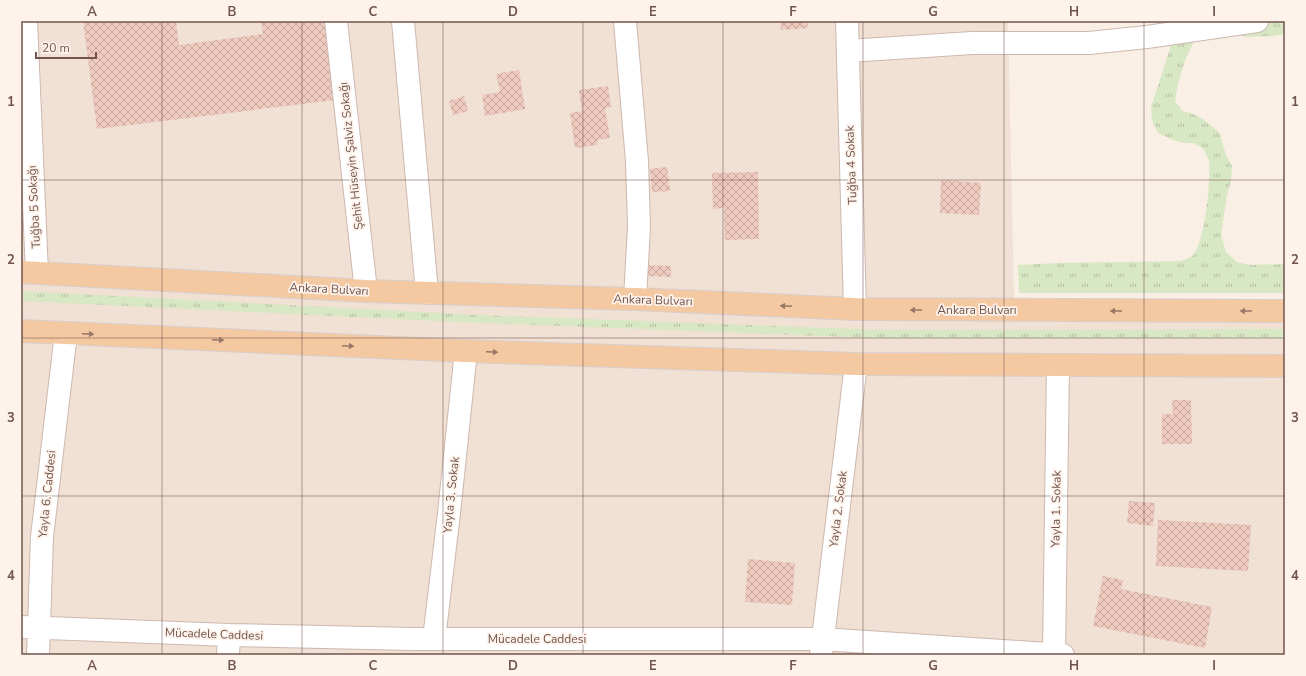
<svg xmlns="http://www.w3.org/2000/svg" width="1306" height="676" font-family="'Nunito Sans',sans-serif">
	<defs>
		<pattern id="grass-tufts" width="24" height="20" patternUnits="userSpaceOnUse"><rect width="24" height="20" fill="#d8e7c4"/><path d="M3 7l-1-3M5 7V3M7 7l1-3M15 17l-1-3M17 17v-4M19 17l1-3" fill="none" stroke="#b4bea1"/></pattern>
		<pattern id="building-cross-hatch" width="8" height="8" patternUnits="userSpaceOnUse"><rect width="8" height="8" fill="#eecabf"/><path d="M0 0l8 8M0 8l8-8" fill="none" stroke="#c5a79d"/></pattern>
	</defs>
	<rect width="100%" height="100%" fill="#faefe5"/>
	<!-- residential -->
	<path fill="#f1e0d4" d="M21,21H1008L1014,298L1285,299V655H21Z"/>
	<!-- grass -->
	<path fill="url(#grass-tufts)" d="M1179,21H1285V34L1273,36L1246,37L1228,32L1200,33C1186,51 1178,79 1175,102L1183,111L1193,114L1203,119L1219,132L1226,155L1232,166L1231,181L1227,195L1221,235L1226,252L1237,262L1250,265L1285,264V293H1019L1018,265L1058,263L1180,261C1183,260 1188,259 1191,257C1205,246 1211,179 1209,162C1208,157 1205,152 1203,148L1193,143H1184L1173,140L1158,133L1152,120L1151,107Z
		M21,291L478,315L887,330L1285,329V338H874L457,322L21,301Z"/>
	<!-- building -->
	<path fill="url(#building-cross-hatch)" d="M83,21H176L179,45L263,34L261,21H326L335,100L97,129Z
		M780,21H807L808,28L781,30Z
		M519,70L525,109L485,116L482,95L500,92L496,74Z
		M608,86L611,107L605,108L610,138L597,140L598,145L575,148L570,113L582,111L579,90Z
		M464,96L468,111L453,115L449,101Z
		M667,167L670,191L652,192L650,169Z
		M758,172L759,239L725,240L724,208L713,209L712,173Z
		M941,180L981,183L979,215L940,213Z
		M648,265L671,266V277L648,276Z
		M1172,400H1191L1192,444H1162V414H1173Z
		M1129,501L1155,503L1153,526L1127,523Z
		M1158,520L1251,525L1248,571L1156,566Z
		M748,559L795,563L792,605L745,602Z
		M1103,576L1123,580L1121,589L1212,607L1205,648L1093,626Z"/>
	<g fill="none" stroke-linecap="round" stroke-linejoin="round">
		<defs>
			<path id="minor" d="M26,21L37,273
				M336,21L366,291
				M403,21L427,293
				M625,21L637,161L639,227L635,299
				M847,21L855,309
				M848,51L972,43H1089L1147,37L1257,21
				M21,627L229,635L413,639H822L1063,655
				M434,639L449,513L466,351
				M1054,654L1058,365
				M38,655L42,537L66,333
				M228,655L229,635
				M821,655L856,364"/>
			<path id="major" d="M21,272L366,291L635,299L855,309L1285,311
				M21,331L466,351L856,364L1285,366"/>
		</defs>
		<!-- minor casing -->
		<use href="#minor" stroke="#cdb8af" stroke-width="24"/>
		<!-- major casing -->
		<use href="#major" stroke="#d7cfcd" stroke-width="24"/>
		<!-- minor -->
		<use href="#minor" stroke="#fff" stroke-width="22"/>
		<!-- major -->
		<use href="#major" stroke="#f4c9a2" stroke-width="22"/>
	</g>
	<!-- one-way arrows -->
	<defs><path id="oneway-solid" d="M-6-.8H1V-3.2L6.5 0L1 3.2V.8H-6Z"/></defs>
	<g fill="#987766">
		<use href="#oneway-solid" transform="translate(786 306) rotate(-177)"/>
		<use href="#oneway-solid" transform="translate(916 310) rotate(-180)"/>
		<use href="#oneway-solid" transform="translate(1116 311) rotate(-180)"/>
		<use href="#oneway-solid" transform="translate(1246 311) rotate(180)"/>
		<use href="#oneway-solid" transform="translate(88 334) rotate(3)"/>
		<use href="#oneway-solid" transform="translate(218 340) rotate(3)"/>
		<use href="#oneway-solid" transform="translate(348 346) rotate(3)"/>
		<use href="#oneway-solid" transform="translate(492 352) rotate(2)"/>
	</g>
	<!-- grid -->
	<path fill="none" stroke="#71544c" stroke-width="1" stroke-opacity="0.55" d="M162,21V655M302,21V655M443,21V655M583,21V655M723,21V655M863,21V655M1004,21V655M1144,21V655M21,180H1285M21,338H1285M21,496H1285"/>
	<g text-anchor="middle" dominant-baseline="central" stroke-width="3.5" stroke-linejoin="round" paint-order="stroke">
		<!-- street labels -->
		<g font-size="12" fill="#71544c" stroke="#fef3eb">
			<text transform="translate(351 156) rotate(-96)">Şehit Hüseyin Şalviz Sokağı</text>
			<text transform="translate(851 165) rotate(-92)">Tuğba 4 Sokak</text>
			<text transform="translate(34 207) rotate(-93)">Tuğba 5 Sokağı</text>
			<text transform="translate(329 289) rotate(3)">Ankara Bulvarı</text>
			<text transform="translate(653 300) rotate(2)">Ankara Bulvarı</text>
			<text x="977" y="310">Ankara Bulvarı</text>
			<text transform="translate(47 494) rotate(-84)">Yayla 6. Caddesi</text>
			<text transform="translate(451 495) rotate(-84)">Yayla 3. Sokak</text>
			<text transform="translate(838 509) rotate(-83)">Yayla 2. Sokak</text>
			<text transform="translate(1056 509) rotate(-89)">Yayla 1. Sokak</text>
			<text transform="translate(214 634) rotate(2)">Mücadele Caddesi</text>
			<text x="537" y="639">Mücadele Caddesi</text>
		</g>
	</g>
	<!-- border -->
	<rect width="1306" height="676" fill="none" stroke="#fef3eb" stroke-width="44"/>
	<!-- scale -->
	<path d="M36 52v6h60v-6" fill="none" stroke="#71544c" stroke-width="2"/>
	<text x="42" y="52" font-size="12" fill="#71544c" stroke="#fef3eb" stroke-width="3" paint-order="stroke">20 m</text>
	<rect x="22" y="22" width="1262" height="632" fill="none" stroke="#71544c" stroke-width="1.5"/>
	<g font-size="13" text-anchor="middle" font-weight="bold" fill="#71544c">
		<text x="92" y="16">A</text>
		<text x="232" y="16">B</text>
		<text x="373" y="16">C</text>
		<text x="513" y="16">D</text>
		<text x="653" y="16">E</text>
		<text x="793" y="16">F</text>
		<text x="933" y="16">G</text>
		<text x="1074" y="16">H</text>
		<text x="1214" y="16">I</text>
		<text x="11" y="106">1</text>
		<text x="1295" y="106">1</text>
		<text x="11" y="264">2</text>
		<text x="1295" y="264">2</text>
		<text x="11" y="422">3</text>
		<text x="1295" y="422">3</text>
		<text x="11" y="580">4</text>
		<text x="1295" y="580">4</text>
		<text x="92" y="670">A</text>
		<text x="232" y="670">B</text>
		<text x="373" y="670">C</text>
		<text x="513" y="670">D</text>
		<text x="653" y="670">E</text>
		<text x="793" y="670">F</text>
		<text x="933" y="670">G</text>
		<text x="1074" y="670">H</text>
		<text x="1214" y="670">I</text>
	</g>
</svg>
